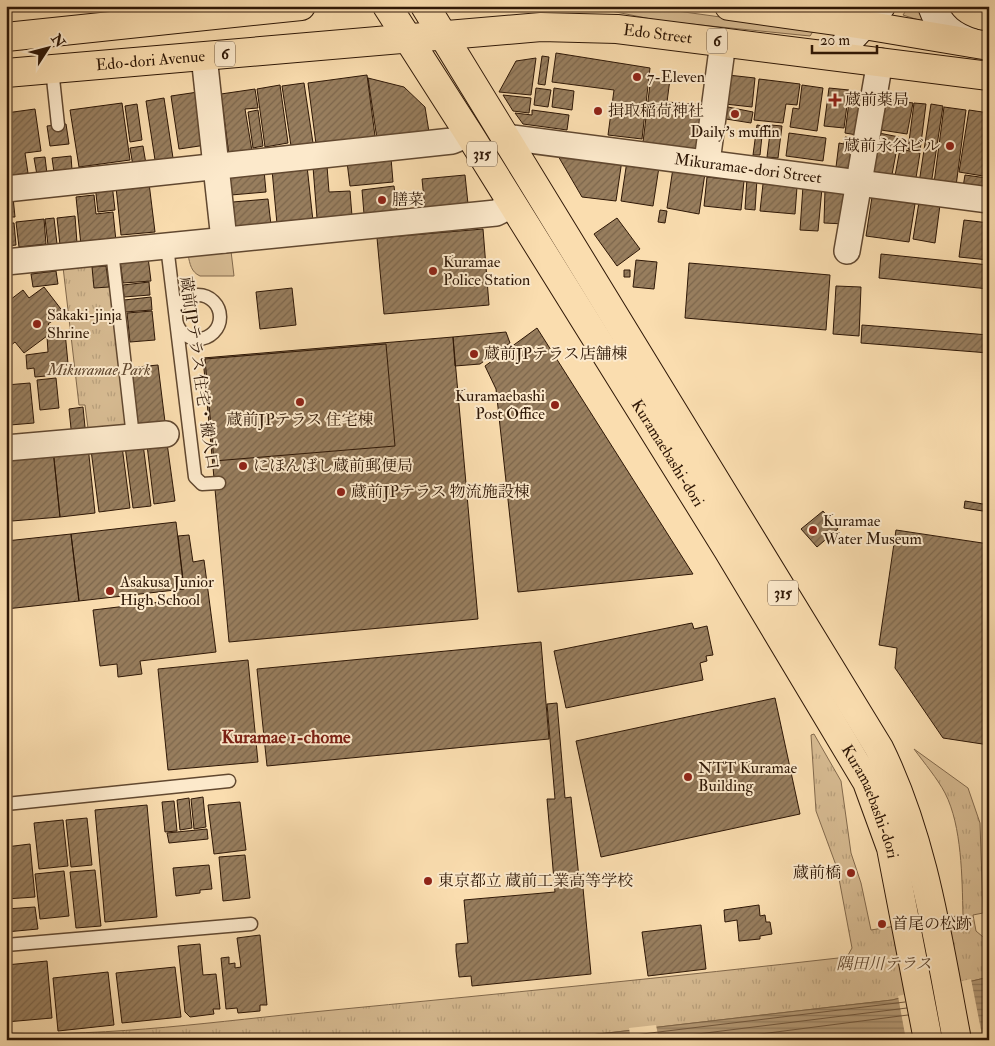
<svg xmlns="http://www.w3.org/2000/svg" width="995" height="1046" font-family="'IM FELL Double Pica','Noto Serif JP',serif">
	<defs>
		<pattern id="park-tufts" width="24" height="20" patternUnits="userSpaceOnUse" patternTransform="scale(1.25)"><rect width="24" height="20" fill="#d7bb92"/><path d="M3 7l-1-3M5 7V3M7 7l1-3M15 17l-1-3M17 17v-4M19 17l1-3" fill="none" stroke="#b9a07c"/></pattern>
		<pattern id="water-rules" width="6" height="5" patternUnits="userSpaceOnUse" patternTransform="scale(1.25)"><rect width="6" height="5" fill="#b59a76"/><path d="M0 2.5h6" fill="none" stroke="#947d5f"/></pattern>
		<pattern id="building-hatch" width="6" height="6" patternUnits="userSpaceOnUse" patternTransform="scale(1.25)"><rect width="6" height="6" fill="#987e5e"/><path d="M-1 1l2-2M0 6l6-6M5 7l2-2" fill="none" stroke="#7c664c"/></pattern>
	</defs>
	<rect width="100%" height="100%" fill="#faddaf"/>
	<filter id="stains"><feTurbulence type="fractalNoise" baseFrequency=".004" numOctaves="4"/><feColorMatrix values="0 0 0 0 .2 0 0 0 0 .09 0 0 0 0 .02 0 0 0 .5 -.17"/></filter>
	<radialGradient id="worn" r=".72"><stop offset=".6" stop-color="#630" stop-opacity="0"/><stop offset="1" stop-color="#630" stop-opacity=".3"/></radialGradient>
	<!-- grass -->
	<path fill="#d7bb92" stroke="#82694c" d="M586,6H641L814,30L810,36L661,21Z
		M909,6H922L931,24L903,15Z
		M231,251L234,276H200C191,272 190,264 188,255Z"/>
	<!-- park -->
	<path fill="url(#park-tufts)" stroke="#82694c" d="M109,262L129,432L89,436L85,405H79L63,267Z
		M814,734L841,781L851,853L861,883L871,930L963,915C962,878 962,826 945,793C937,778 925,764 914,749L968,788L980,823L983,913L973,915L976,931L989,942V977L892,1000L547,1040H6V1033C112,1037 219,1021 323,1011C498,994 673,977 847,957L852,948L837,868L816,811L811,735Z"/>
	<!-- water -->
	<path fill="url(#water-rules)" stroke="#7f6649" d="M989,977V1040H547L892,1000Z"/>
	<!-- pier -->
	<path fill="#faddaf" d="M971,979L983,1040H906L898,996Z
		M656,1025L659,1040H631L629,1028Z"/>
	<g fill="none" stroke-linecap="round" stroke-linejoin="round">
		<!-- shore -->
		<path stroke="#72583e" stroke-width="1" d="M593,1040L905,1002
			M649,1040L907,1008
			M714,1040L908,1015"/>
	</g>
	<!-- building -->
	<path fill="url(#building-hatch)" stroke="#2e1706" d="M980,6H989V15H986Z
		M556,53L650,68L642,139L608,135L614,90L552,82Z
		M542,56L549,57L545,85L538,84Z
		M536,58L531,95L499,92L516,61Z
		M367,75L375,136L316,144L308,83Z
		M728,75L755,78L752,107L725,104Z
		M651,76L670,79L667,102L704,105L698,149L643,142Z
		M368,78L404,87L425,107L429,132L377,139Z
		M759,79L800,84L797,105L786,104L783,123L754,120Z
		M304,83L313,143L291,146L282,86Z
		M280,85L288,143L265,147L257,89Z
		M802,85L823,88L817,131L790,127L793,108L799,109Z
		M536,88L551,90L548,107L534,105Z
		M554,88L574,91L572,110L552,107Z
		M829,88L849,90L844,128L824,126Z
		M255,89L258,108L245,109L252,151L229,155L221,94Z
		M198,92L206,145L179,149L171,96Z
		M850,94L862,95L857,135L845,133Z
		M503,95L531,98L529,113L513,111Z
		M164,98L173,158L155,160L146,101Z
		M886,99L913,103L907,134L881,130Z
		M122,103L130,160L79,167L70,110Z
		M914,103L926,104L920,151L908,149Z
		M137,104L142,140L130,142L125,106Z
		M931,104L943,106L931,185L919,183Z
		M728,107L753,112L751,123L726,119Z
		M944,107L966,110L956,186L934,183Z
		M35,109L41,151L25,153L28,173L6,176V113Z
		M258,110L263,146L253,148L248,112Z
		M532,110L569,115L567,130L523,124L515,113L532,115Z
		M969,110L989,113V177L959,172Z
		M66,124L69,144L50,146L47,126Z
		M757,125L763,126L760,155H753Z
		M771,125L782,126L778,158L767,157Z
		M789,133L826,138L823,161L786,156Z
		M879,133L899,137L891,180L872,177Z
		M845,137L857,139L853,169L836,167L839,143L844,144Z
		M143,146L146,164L133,166L130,148Z
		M554,149L622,160L616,201L582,197Z
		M900,149L920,153L915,184L894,181Z
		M71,156L72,170L54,172L52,158Z
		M45,157L47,174L37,175L34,158Z
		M391,158L393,182L350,186L347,162Z
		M627,161L659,167L653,206L621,201Z
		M307,166L313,221L277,224L272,170Z
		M327,166L329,192L350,191L352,216L317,218L313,167Z
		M673,168L705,173L699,214L667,208Z
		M264,170L266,192L231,195L228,173Z
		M465,175L468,204L425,209L422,179Z
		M965,175L987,178L986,190L963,187Z
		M707,177L744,181L741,210L704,206Z
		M747,178L757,179L755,210L745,209Z
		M149,183L155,232L121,235L116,187Z
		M112,184L115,210L98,212L95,185Z
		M763,184L797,187L795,214L760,211Z
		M394,186L397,210L364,214L362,190Z
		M803,186L822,188L818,231L800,230Z
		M825,189L846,190L845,224L824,223Z
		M94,195L96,214L113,212L116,241L81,245L76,197Z
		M6,197H13L15,217H6Z
		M872,197L915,204L909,242L866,236Z
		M268,199L271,225L235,229L233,202Z
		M919,202L940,205L935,243L913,239Z
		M660,210L667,211L665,223L658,222Z
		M75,216L77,243L60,245L57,218Z
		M54,218L57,244L48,245L45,219Z
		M617,218L640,249L617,266L594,234Z
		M44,219L46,244L19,247L16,222Z
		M964,220L989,223V260L959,257Z
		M6,223H14L16,245L6,246Z
		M483,229L489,305L384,314L377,238Z
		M881,254L989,265V289L879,278Z
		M148,257L151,281L123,283L120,260Z
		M636,260L657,262L654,289L633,287Z
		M689,263L830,275L826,330L685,318Z
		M106,266L109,287L94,288L92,267Z
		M624,270H630V277H624Z
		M56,271L58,284L33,287L31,274Z
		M149,282L150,295L124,297L123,285Z
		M836,286L861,287L859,336L833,334Z
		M44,287L64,313L48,324L54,331L51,333L65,332L69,374L35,377L34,368L27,369L26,355L48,352L47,336L24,353L15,342L10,346L6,342V303L23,290L29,298Z
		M292,288L296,325L260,329L256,292Z
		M151,297L152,310L125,312L124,300Z
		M152,311L155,340L130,342L127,313Z
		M862,325L989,335V353L861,343Z
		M537,328L693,574L518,592L496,389L485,366Z
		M506,332L510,343L480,364L455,366L453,337Z
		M453,337L478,619L229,642L203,358Z
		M386,344L395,446L214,461L205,359Z
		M158,365L166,430L135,432L127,368Z
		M56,378L59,408L40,410L37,380Z
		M30,383L34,423L10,425L6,385Z
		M83,407L86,437L72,438L69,409Z
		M167,443L175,501L154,504L147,445Z
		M143,444L151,506L133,508L125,446Z
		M88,446L95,513L60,517L53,449Z
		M122,446L130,508L99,512L91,450Z
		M53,449L60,517L12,521L6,454Z
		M965,501L989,505V512L964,508Z
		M823,511L838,529L817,547L801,529Z
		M176,522L184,589L79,601L71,534Z
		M896,530L989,544V745L943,738L895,668L897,648L879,645Z
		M71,534L79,601L6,609V541Z
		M189,535L193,562L204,560L216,652L140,661L142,674L118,677L117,664L100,666L93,610L177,600L176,590L184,589L178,536Z
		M692,623L694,629L707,626L713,655L706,656L707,661L700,663L703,680L566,708L554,651Z
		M541,642L549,739L267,766L257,669Z
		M248,660L258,762L168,770L158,669Z
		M775,698L800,814L601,857L576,741Z
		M557,703L565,798L571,797L579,878L582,877L591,974L472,986L471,976L459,977L456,951V944L468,943L464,900L555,892L547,799H555L547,704Z
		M203,797L206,827L194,829L191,799Z
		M189,798L192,828L180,830L177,800Z
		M174,801L177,831L165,832L162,802Z
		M240,802L246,850L214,854L208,805Z
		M147,805L157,917L105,922L95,810Z
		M87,818L92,865L71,867L66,820Z
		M63,820L68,866L39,869L34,823Z
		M207,829L208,839L169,843L167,833Z
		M30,844L35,897L6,899V847Z
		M245,855L250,898L223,901L219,857Z
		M209,865L212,889L200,890V893L176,896L173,868Z
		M95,870L101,926L76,928L70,872Z
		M64,871L69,916L40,919L35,874Z
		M759,905L760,916L765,915L766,922H770L772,934L760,936V939L739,941L737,920L725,922L724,910Z
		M35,907L38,929L6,932V909Z
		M701,925L706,969L648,976L642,932Z
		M260,935L267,1005H260V1011L238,1013L237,1008L226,1009L221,958L229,957V964L235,963V968L241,967L237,938Z
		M200,944L203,975L216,974L220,1009H213L214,1014L190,1017L185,1012L178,946Z
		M47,961L52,1018L6,1022V965Z
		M175,967L181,1017L122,1023L116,973Z
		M108,972L114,1025L58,1031L53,978Z"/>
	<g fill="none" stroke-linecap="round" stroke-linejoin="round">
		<defs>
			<path id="service" d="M52,69L58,125
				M167,246L195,477L202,484L219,483
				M112,251L133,437
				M176 317a22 22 0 1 1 44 0a22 22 0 1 1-44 0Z
				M6,804L229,781
				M6,945L251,924"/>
			<g id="minor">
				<path d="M204,56L224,240"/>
				<path id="s1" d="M506,137L989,200"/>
				<path d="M707,162L723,42"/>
				<path d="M6,189L452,141L469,134"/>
				<path d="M847,251L880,61"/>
				<path d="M6,262L496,213L512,205"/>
				<path d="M6,448L166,434"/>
			</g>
			<path id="secondary" d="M932,6C939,27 954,37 973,43
				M823,54L834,52L842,48L881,6"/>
			<g id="primary">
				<path id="s2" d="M387,6L469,134L728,550L867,782L891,848L928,1040"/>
				<path d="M425,6L879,748C924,839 938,941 957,1040"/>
			</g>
			<g id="trunk">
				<path d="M729,6L864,25L989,46"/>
				<path d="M6,37L301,6"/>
				<path id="s3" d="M6,73L541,27L617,29L989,76"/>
			</g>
		</defs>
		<!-- service casing -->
		<use href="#service" stroke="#614830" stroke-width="15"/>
		<!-- minor casing -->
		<use href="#minor" stroke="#614830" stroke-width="28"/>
		<!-- secondary casing -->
		<use href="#secondary" stroke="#2e1706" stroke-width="30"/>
		<!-- primary casing -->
		<use href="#primary" stroke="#2e1706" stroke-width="30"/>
		<!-- trunk casing -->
		<use href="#trunk" stroke="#2e1706" stroke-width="30"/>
		<!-- service -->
		<use href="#service" stroke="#fce9cb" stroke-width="12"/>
		<!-- minor -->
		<use href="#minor" stroke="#fce9cb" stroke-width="25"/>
		<!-- secondary -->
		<use href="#secondary" stroke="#fce9cb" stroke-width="28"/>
		<!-- primary -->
		<use href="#primary" stroke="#faddaf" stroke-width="28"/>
		<!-- trunk -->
		<use href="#trunk" stroke="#faddaf" stroke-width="28"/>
	</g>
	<!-- markers -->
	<g fill="#8f2418" stroke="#fce9cb" stroke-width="2">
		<circle cx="637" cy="77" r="5"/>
		<path d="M832.5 92.5h5v5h5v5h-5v5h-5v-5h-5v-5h5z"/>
		<circle cx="598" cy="111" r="5"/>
		<circle cx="735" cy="114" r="5"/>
		<circle cx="950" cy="146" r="5"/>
		<circle cx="382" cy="200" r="5"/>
		<circle cx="433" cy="271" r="5"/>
		<circle cx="37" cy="324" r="5"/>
		<circle cx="474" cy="354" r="5"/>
		<circle cx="300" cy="402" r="5"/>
		<circle cx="555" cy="405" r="5"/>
		<circle cx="243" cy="466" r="5"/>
		<circle cx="341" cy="492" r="5"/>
		<circle cx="813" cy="530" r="5"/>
		<circle cx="110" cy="591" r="5"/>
		<circle cx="688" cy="777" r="5"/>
		<circle cx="851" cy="873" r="5"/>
		<circle cx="428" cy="881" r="5"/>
		<circle cx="882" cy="924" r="5"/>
	</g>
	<g text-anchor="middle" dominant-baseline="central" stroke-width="4" stroke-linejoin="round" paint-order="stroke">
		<!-- shield labels -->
		<g fill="#fce9cb" stroke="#6c5641" stroke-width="1">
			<rect x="707" y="28.5" width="20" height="25" rx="4"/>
			<rect x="215" y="41.5" width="20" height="25" rx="4"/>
			<rect x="467" y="141.5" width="30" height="25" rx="4"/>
			<rect x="768" y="580.5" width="30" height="25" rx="4"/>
		</g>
		<g font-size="15" font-weight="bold" fill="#2e1706">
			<text x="717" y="41">6</text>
			<text x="225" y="54">6</text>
			<text x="482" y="154">315</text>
			<text x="783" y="593">315</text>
		</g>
		<!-- street labels -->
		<g font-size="16" fill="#2e1706" stroke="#fce9cb">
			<text stroke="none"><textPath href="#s3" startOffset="654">Edo Street</textPath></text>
			<text stroke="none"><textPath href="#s3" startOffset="145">Edo-dori Avenue</textPath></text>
			<text stroke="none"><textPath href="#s1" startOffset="244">Mikuramae-dori Street</textPath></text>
			<text transform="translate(199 373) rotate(82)">蔵前JPテラス 住宅・搬入口</text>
			<text stroke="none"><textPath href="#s2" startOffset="528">Kuramaebashi-dori</textPath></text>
			<text stroke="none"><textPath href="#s2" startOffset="932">Kuramaebashi-dori</textPath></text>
		</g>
		<!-- poi labels -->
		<g font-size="16" fill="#2e1706" stroke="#fce9cb" text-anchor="start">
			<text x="647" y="77">7-Eleven</text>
			<text x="845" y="100">蔵前薬局</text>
			<text x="608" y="111">揖取稲荷神社</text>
			<text x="735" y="132" text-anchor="middle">Daily’s muffin</text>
			<text x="940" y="146" text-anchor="end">蔵前永谷ビル</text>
			<text x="392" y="200">膳菜</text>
			<text x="443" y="262">Kuramae<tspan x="443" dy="18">Police Station</tspan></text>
			<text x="47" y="315">Sakaki-jinja<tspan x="47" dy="18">Shrine</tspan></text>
			<text x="484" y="354">蔵前JPテラス店舗棟</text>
			<text x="545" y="396" text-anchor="end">Kuramaebashi<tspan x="545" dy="18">Post Office</tspan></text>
			<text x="300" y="420" text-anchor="middle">蔵前JPテラス 住宅棟</text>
			<text x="253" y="466">にほんばし蔵前郵便局</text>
			<text x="351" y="492">蔵前JPテラス 物流施設棟</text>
			<text x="823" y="521">Kuramae<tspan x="823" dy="18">Water Museum</tspan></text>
			<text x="120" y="582">Asakusa Junior<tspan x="120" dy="18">High School</tspan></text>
			<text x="698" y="768">NTT Kuramae<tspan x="698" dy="18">Building</tspan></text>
			<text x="841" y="873" text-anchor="end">蔵前橋</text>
			<text x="438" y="881">東京都立 蔵前工業高等学校</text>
			<text x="892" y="924">首尾の松跡</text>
		</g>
		<!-- park labels -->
		<g font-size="16" font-style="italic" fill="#614830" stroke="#fce9cb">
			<text x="99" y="370">Mikuramae Park</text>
			<text x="884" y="964">隅田川テラス</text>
		</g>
		<!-- neighbourhood labels -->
		<g font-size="18" font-weight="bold" fill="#7a1f14" stroke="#fce9cb">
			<text x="286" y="737">Kuramae 1-chome</text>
		</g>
	</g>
	<!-- margin -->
	<rect width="995" height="1046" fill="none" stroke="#faddaf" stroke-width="25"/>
	<rect x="8" y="8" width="980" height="1031" fill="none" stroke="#2e1706" stroke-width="2.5"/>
	<rect x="12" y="12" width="970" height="1021" fill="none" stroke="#2e1706"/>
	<!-- north arrow -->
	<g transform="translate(48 48) rotate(54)" stroke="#fce9cb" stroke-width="4" paint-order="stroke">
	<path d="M0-4L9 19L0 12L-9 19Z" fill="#2e1706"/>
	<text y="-8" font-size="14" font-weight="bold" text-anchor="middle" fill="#2e1706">N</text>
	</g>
	<!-- scale -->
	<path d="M812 45v8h65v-8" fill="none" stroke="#2e1706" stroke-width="2.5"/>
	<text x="820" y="45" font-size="15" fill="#2e1706" stroke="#fce9cb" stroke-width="4" paint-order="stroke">20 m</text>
	<rect width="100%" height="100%" filter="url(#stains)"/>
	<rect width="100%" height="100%" fill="url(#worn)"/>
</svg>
